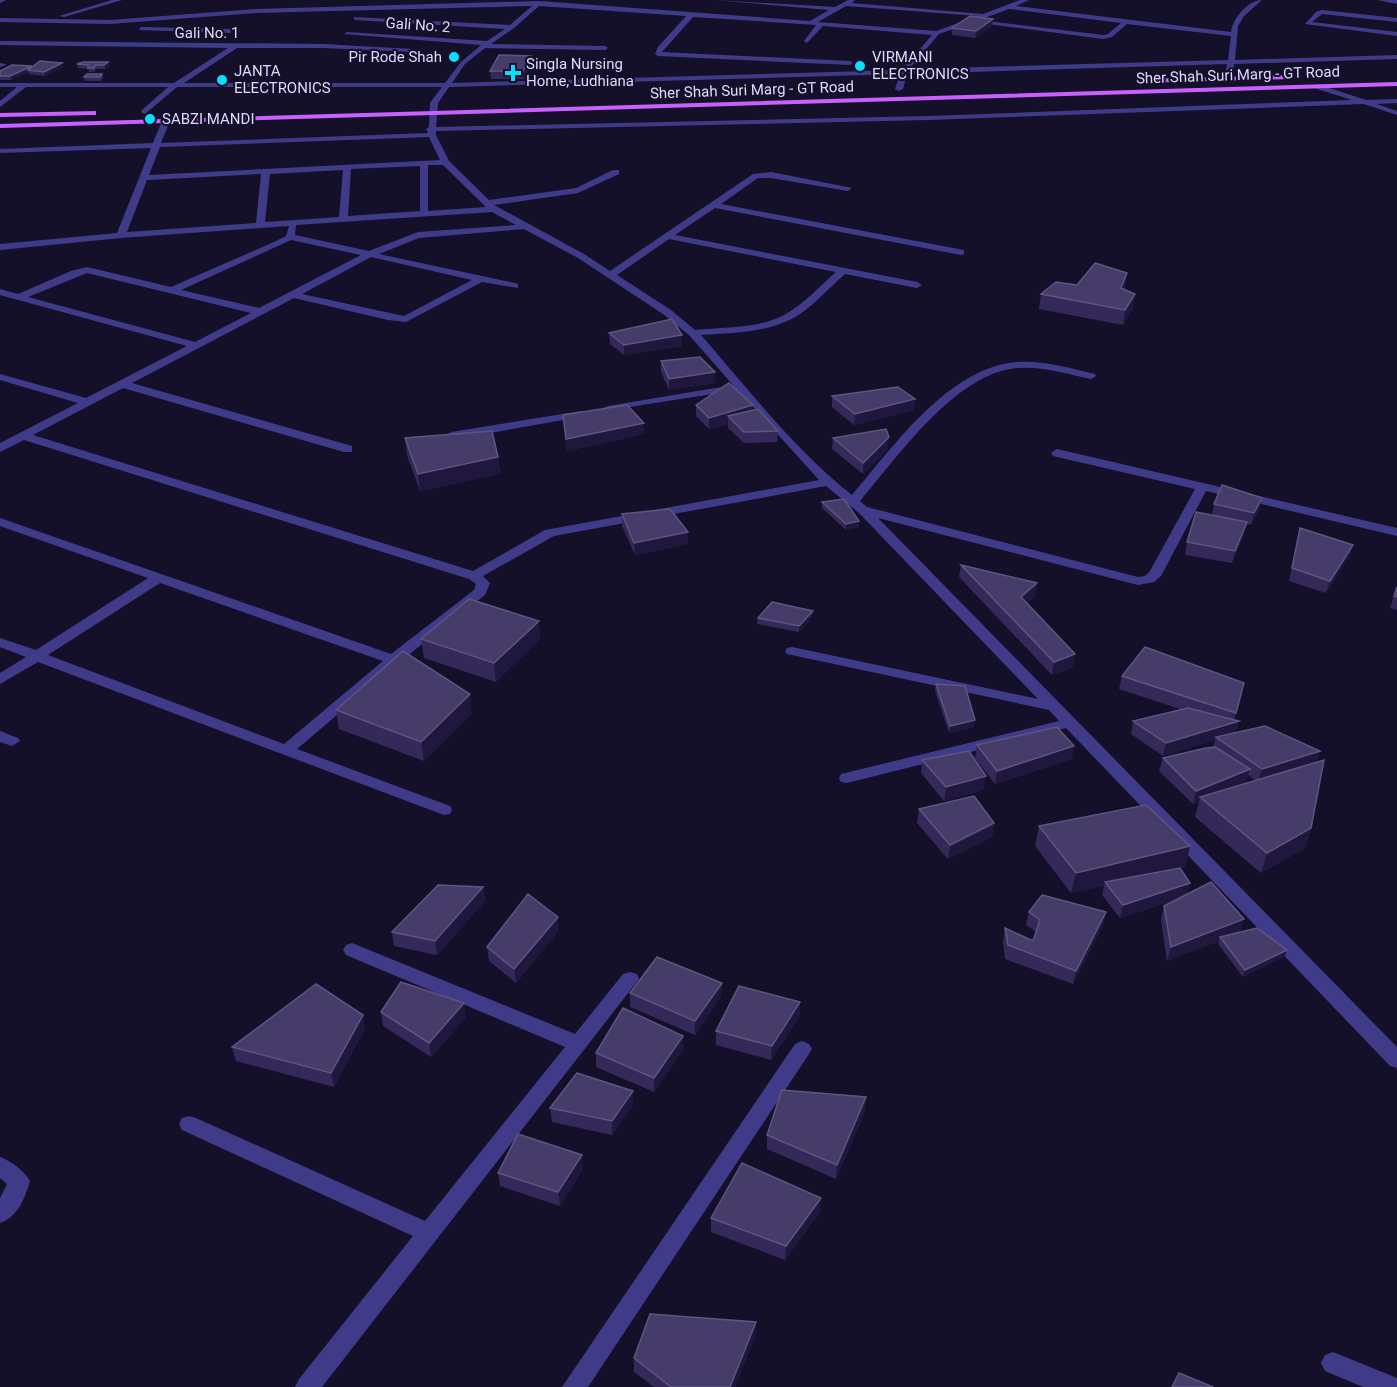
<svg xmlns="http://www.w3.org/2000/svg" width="1397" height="1387" font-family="Roboto,sans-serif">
	<rect width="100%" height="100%" fill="#15102a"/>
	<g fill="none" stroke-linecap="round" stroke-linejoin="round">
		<!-- minor -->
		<path fill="#403b89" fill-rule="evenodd" d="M0,0H6L0,3Z
			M112,0H122L64,17L59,16Z
			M714,0L835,7L848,0H855L852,3L983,14L1020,0H1029L1016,6L1231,32C1233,18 1248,0 1262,0L1244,16L1238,26L1235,60L1397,55V59L1234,64L1233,78L1229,80L1225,78L1227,64L907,74L903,89L899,91L895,89L900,74L449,87L438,103L436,127L929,116L1352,100L1314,88L1317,84L1366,100L1397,99V103L1377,104L1397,111V115L1364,104L929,120L436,131V135L449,161L489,200L576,188L613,170H619V174L578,193L494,205L584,254L610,271L753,174L771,172L852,188L848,191L771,178H758L721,204L964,250V254L961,255L715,208L675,235L917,282L922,285L917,288L845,274C830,287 816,303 800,314C771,333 734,333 701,335C749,390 795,450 852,495C893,447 949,367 1017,362C1043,360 1070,368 1095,374L1096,376L1091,379C1067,374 1043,366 1018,368C956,372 897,458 860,501L867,507L1138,577L1145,576L1150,571L1195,489L1053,456L1051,453L1057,449L1397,528V536L1206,491L1161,576L1154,582L1138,585L878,518L1397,1047V1068L1390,1066L1066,728L847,783L841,782L839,778L841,774L1059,721L1049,710L787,654L785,651L787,648L792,647L1038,699L859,513L826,486L554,536L483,576L490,583L485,595L398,663L297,749L450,806L452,810L450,814L444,815L38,662L0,684V673L26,657L0,647V638L36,650L148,578L0,526V518L391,654L474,590L476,584L469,579L24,440L0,452V443L78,403L0,380V374L86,398L187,346L0,295V289L18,294L71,271L87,267L171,287L274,242L286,236L289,226L121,238L0,250V244L117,233L151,148L0,153V149L153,143L162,121L166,119L170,121L161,143L428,133L426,129L429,127L430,103L442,87H177L145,114L141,112L142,110L168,87H26L0,107V101L17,87H0V83H174L228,48L0,45V41L323,44L413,49L415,52L323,48H237L184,83H445L461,62L481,45L344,34L347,32L487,41L505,29L355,20L353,17L510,25L532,6L256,13L110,24L0,22V18L110,20L256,9L539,1L810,21L829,10ZM539,6L686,16L658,47L655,54L658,56L850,65L853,63L850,61L662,52L693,17L816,25L804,41L807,43L823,26L932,35L902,70L452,83L465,64L485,48L605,50L608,48L605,46L491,44L514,28ZM846,6L978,16L936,31L818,22ZM1009,9H1010L1121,23L1108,34L1103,35L979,20ZM973,22L1103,39L1112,37L1127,24L1231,36L1228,60L909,69L939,34ZM429,137L440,160L149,175L160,147ZM428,165H443L486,207L428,211ZM420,166V211L348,216L351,169ZM343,170L339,217L265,222L270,174ZM261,174L256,223L127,232L147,180ZM492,212L516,225L418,232L369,251L295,235L296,225ZM524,229L578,258L663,314L689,335L733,385L608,406L602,409L604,411L738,390L819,480L545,530L473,571L33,435L123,388L344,452H352V446L132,383L294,298L388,320L406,322L482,282L518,288V284L515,283L379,254L419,238ZM669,239L836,272C820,286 805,303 786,314C759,329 725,327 695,330L671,310L617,275ZM291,240L361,255L259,308L181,290ZM371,257L472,280L404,316L302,294ZM87,273L251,313L195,342L28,297ZM160,583L383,661L284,744L48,655Z
			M1377,0H1397V4Z
			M1322,10L1397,18V22L1322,14L1312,22L1397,32V36L1305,24L1316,12Z
			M141,27L230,29L233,31L230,33L139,30Z
			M0,63L5,64L6,65L0,67Z
			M581,411L585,412V416L451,440L445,436L451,432Z
			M0,731L18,738L20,741L12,746L0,742Z
			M352,943L575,1034L623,974L630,972L637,974L639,979L322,1387H295L299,1379L413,1236L182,1130L179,1124L182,1118L189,1116L196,1118L425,1221L565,1047L346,955L343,950L346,945Z
			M802,1041L809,1044L812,1049L809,1054L588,1387H562L795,1044Z
			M0,1157C11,1161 24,1170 30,1181C25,1198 18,1217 0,1223V1198L7,1184L0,1178Z
			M1333,1352L1397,1378V1387H1363L1325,1371L1321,1363L1325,1355Z"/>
		<!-- major -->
		<path fill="#c760ff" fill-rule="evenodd" d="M1289,75L1292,79L1139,83L1135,81L1139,79Z
			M1397,82V86L0,128V124Z
			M96,111V115H93L0,117V113Z"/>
	</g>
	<!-- wall -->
	<path fill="#342958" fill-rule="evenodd" d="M992,26L975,38L952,35V28Z
		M108,62L109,66L105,69H96L94,72H89L88,69L78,68L77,64Z
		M532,64L524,79H491L490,71Z
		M32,66V67H63L45,76L29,74L28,72L11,80H0V71Z
		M102,74L103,77L101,81H85L84,77Z
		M1127,273L1124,289L1133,309L1123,325L1039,309L1041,294Z
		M609,333L682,335V346L624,355L610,344Z
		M661,361L715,383L669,390L661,372Z
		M832,396L915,399L914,410L854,425L832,407Z
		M696,405H753V410L778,431L777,442L744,443L728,428V424L709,429L696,416Z
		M563,415L644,423V434L567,451Z
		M405,438L498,457L500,474L420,491L407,455Z
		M833,438L888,449L863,474L832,449Z
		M822,502L859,527L846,530L822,508Z
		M1214,504L1259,510L1251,525L1246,524L1244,534L1232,563L1185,555L1187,542L1212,515Z
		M622,514L688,532V544L635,555L622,526Z
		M1300,528L1353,545L1349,557L1326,593L1289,581Z
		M961,565L1037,583L1035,596L1027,603L1073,667L1052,675L959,577Z
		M1397,587V610L1390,608Z
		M812,617L799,632L757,624L758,618Z
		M421,639H540L496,682L424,658Z
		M1122,676L1244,683L1234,720L1236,732L1320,751L1316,763L1311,828L1305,848L1261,873L1195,817L1199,802L1193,804L1159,771L1163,758L1213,748L1215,740L1163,756L1131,734L1133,721L1183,710L1119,689ZM1248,775L1256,781L1234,787L1246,782Z
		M936,684L974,727L949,733L935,691Z
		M336,710L472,714L424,761L339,729Z
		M977,745L1072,759L995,784L975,758Z
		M922,760L984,790L944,801L921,773Z
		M919,809L994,823L992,837L948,859L917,823Z
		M1039,826L1190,846L1185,867L1179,868L1187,894L1240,932L1285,956L1243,977L1218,944L1219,941L1167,961L1161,920L1164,906L1175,900L1120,918L1102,895L1104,886L1071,893L1035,846Z
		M483,887L485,901L437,955L394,946L392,932Z
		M1029,912H1106L1103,925L1073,984L1005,959L1003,942L1005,928L1033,941L1036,932L1026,925Z
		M559,930L516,983L489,961L487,947Z
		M722,983L721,997L695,1035L630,1007V993Z
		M381,1012L466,1017L431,1057L383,1026Z
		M800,1016L771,1060L716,1045V1031Z
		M365,1029L334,1087L236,1061L232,1047Z
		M683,1036V1050L654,1092L596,1067V1053Z
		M633,1091V1105L612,1135L552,1122L550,1108Z
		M866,1097L865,1111L836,1179L767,1149V1135Z
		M583,1169L560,1206L500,1186L498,1173Z
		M820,1212L785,1260L711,1232V1218Z
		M756,1322L755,1336L735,1387H654L634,1372V1358Z"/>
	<!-- shaded-wall -->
	<path fill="#20173e" d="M993,19L992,26L975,38L976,31Z
		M531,56L532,64L524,79L523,71Z
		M108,62L109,66L105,69L104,65Z
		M62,63L63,67L45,76L44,72Z
		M32,66L33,70H28V72L11,80L10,76Z
		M1127,273L1124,288L1118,303L1121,288Z
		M1135,294L1133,309L1123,325L1125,310Z
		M682,335V346L624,355V345Z
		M715,372V383L669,390V379Z
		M915,399L914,410L854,425L855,414Z
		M753,405V417L728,416V424L709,429V418Z
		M644,423V434L567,451L566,439Z
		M889,437L888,449L863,474V463Z
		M498,457L500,474L420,491L418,474Z
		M1262,498L1259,510L1251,525L1254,513Z
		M859,521V527L846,530V524Z
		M1247,522L1244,534L1232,563L1235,551Z
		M688,532V544L635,555L634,543Z
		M1353,545L1349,557L1326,593L1330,581Z
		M1037,583L1035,596L1019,609L1021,597Z
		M813,611L812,617L799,632V626Z
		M539,621L540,639L496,682L494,663Z
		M1075,654L1073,667L1052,675L1054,662Z
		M470,694L472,714L424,761L421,742Z
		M975,720L974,727L949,733L950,726Z
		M1239,721L1235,734L1216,737L1215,740L1163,756L1166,743Z
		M1074,746L1072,759L995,784L997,771Z
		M1320,751L1316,764L1258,782L1262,769Z
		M1250,769L1246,782L1203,800L1200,797L1199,802L1193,804L1196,791Z
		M986,776L984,790L944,801L946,787Z
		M994,823L992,837L948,859L950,845Z
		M1311,828L1305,848L1261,873L1267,853Z
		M1190,846L1185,867L1107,885L1105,882L1104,886L1071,893L1076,873Z
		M1190,883L1186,897L1120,918L1123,905Z
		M483,887L485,901L437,955L435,941Z
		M1106,912L1103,925L1073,984L1076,971Z
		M558,917L559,930L516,983L514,969Z
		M1244,919L1240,933L1220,937L1219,941L1167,961L1171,947Z
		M1287,950L1285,956L1243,977L1245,970Z
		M722,983L721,997L695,1035V1021Z
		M800,1002V1016L771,1060L772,1046Z
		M464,1003L466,1017L431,1057L429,1043Z
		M363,1015L365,1029L334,1087L331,1073Z
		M683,1036V1050L654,1092V1078Z
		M633,1091V1105L612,1135V1121Z
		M866,1097L865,1111L836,1179L837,1165Z
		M582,1155L583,1169L560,1206L558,1192Z
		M821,1198L820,1212L785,1260L786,1246Z
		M756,1322L755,1336L735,1387H730Z"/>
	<!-- building -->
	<path fill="#463c6a" stroke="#5e5581" stroke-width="1.5" d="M970,16L993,19L976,31L952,28Z
		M499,55L531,56L523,71H490Z
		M40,61L62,63L44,72L28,70Z
		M83,62H108L104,65H95L94,68H88V65L77,64Z
		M12,65L32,66L10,76H0V71Z
		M87,74H102L100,77H84Z
		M1095,263L1127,273L1121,288L1135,294L1125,310L1041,294L1056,282L1077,285Z
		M672,319L682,335L624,345L609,333Z
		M700,357L715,372L669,379L661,361Z
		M729,383L753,405L709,418L696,405Z
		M898,387L915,399L855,414L832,396Z
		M627,405L644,423L566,439L563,415Z
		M758,409L778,431L744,432L728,416Z
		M886,429L889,437L863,463L833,438Z
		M492,431L498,457L418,474L405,438Z
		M1222,485L1262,498L1254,513L1214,504Z
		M844,499L859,521L846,524L822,502Z
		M670,509L688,532L634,543L622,514Z
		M1196,512L1247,522L1235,551L1187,542Z
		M1300,528L1353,545L1330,581L1292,568Z
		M961,565L1037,583L1021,597L1075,654L1054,662Z
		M1397,587V597L1394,596Z
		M469,599L539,621L494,663L421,639Z
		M772,602L813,611L799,626L758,618Z
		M1145,647L1244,683L1236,713L1122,676Z
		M403,651L470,694L421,742L336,710Z
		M936,684L965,686L975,720L950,726Z
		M1188,708L1239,721L1166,743L1133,721Z
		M1265,726L1320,751L1262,769L1216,737Z
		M1057,727L1074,746L997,771L977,745Z
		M1215,747L1250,769L1196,791L1163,758L1206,748Z
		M969,751L986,776L946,787L922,760Z
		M1324,760L1311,828L1267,853L1200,797Z
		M974,796L994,823L950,845L919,809Z
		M1146,805L1190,846L1076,873L1039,826Z
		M1180,868L1190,883L1123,905L1105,882Z
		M1211,882L1244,919L1171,947L1164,906Z
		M438,885L483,887L435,941L392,932Z
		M528,894L558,917L514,969L487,947Z
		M1042,895L1106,912L1076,971L1008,945L1005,928L1033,941L1040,920L1029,912Z
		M1257,928L1287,950L1245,970L1220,937Z
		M657,957L722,983L695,1021L630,993Z
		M401,982L464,1003L429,1043L381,1012Z
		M316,984L363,1015L331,1073L232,1047Z
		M739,986L800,1002L772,1046L716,1031Z
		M623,1008L683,1036L654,1078L596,1053Z
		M577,1073L633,1091L612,1121L550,1108Z
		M782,1090L866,1097L837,1165L767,1135Z
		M518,1134L582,1155L558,1192L498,1173Z
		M742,1163L821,1198L786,1246L711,1218Z
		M650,1314L756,1322L730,1387H671L634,1358Z
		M1179,1373L1213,1387H1172Z"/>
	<!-- markers -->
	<g fill="#05e0ff" stroke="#15102a" stroke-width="2">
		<circle cx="454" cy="57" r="6"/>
		<circle cx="860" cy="66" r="6"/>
		<path d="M510 64h6v6h6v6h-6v6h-6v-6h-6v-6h6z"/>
		<circle cx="222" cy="80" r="6"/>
		<circle cx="150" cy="119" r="6"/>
	</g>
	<g text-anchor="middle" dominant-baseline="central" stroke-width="4.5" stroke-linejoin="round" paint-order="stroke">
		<!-- far-street labels -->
		<g font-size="15" fill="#ded9ff" stroke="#15102a">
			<text transform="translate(418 25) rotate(4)">Gali No. 2</text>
			<text x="207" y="33">Gali No. 1</text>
			<text transform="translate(1238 75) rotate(-2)">Sher Shah Suri Marg - GT Road</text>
			<text transform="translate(752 90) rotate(-2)">Sher Shah Suri Marg - GT Road</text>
		</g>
		<!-- far-poi labels -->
		<g font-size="15" fill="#ded9ff" stroke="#15102a" text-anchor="start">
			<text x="442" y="57" text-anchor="end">Pir Rode Shah</text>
			<text x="872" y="57">VIRMANI<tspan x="872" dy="17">ELECTRONICS</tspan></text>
			<text x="526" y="64">Singla Nursing<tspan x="526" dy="17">Home, Ludhiana</tspan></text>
			<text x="234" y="71">JANTA<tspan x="234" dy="17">ELECTRONICS</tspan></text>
			<text x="162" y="119">SABZI MANDI</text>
		</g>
	</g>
</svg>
